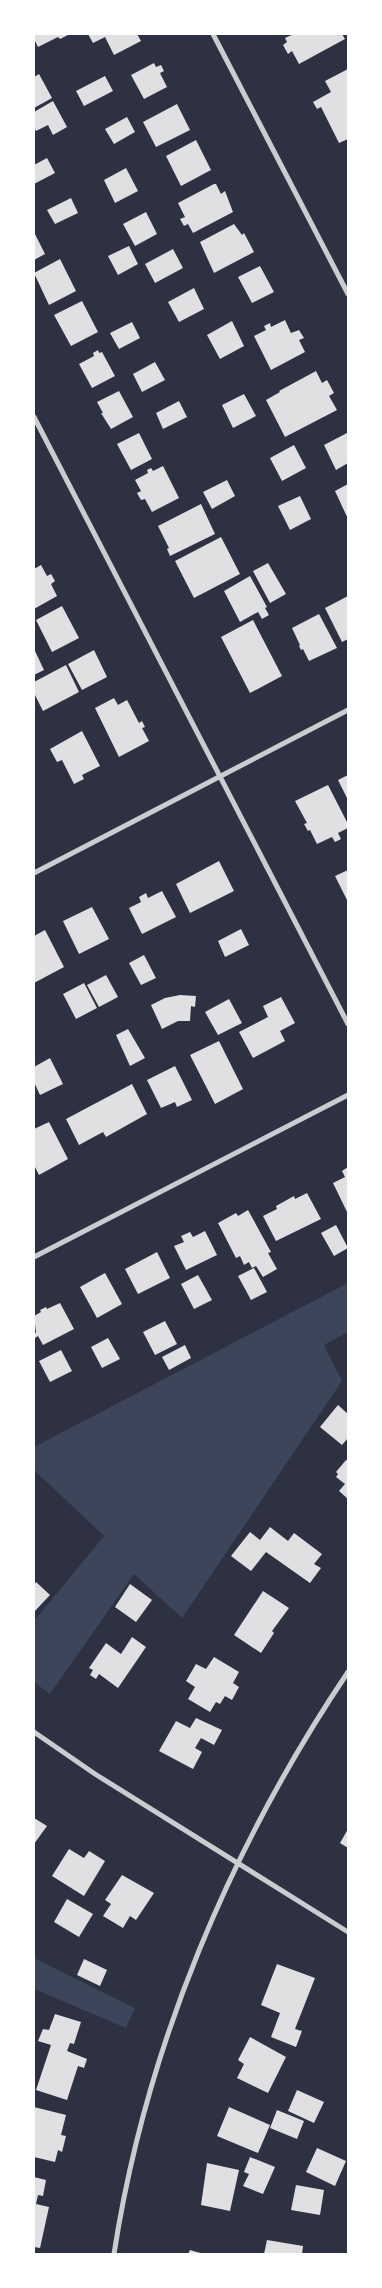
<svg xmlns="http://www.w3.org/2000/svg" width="382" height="2288" font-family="Karla,sans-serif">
	<rect width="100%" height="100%" fill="#2d3142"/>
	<!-- green -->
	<path fill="#3c4559" d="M348,1283V1332L324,1345L342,1381L182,1618L134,1574L50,1694L34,1682V1621L104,1536L34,1470V1447Z
		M34,1958L135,2008L126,2028L34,1989Z"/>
	<!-- building -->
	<path fill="#e0e0e3" d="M34,34H70L60,39L58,37L38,47L34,39Z
		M88,34H137L141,41L114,55L105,37L93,43Z
		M294,34H342L345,39L299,64L292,51L288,54L283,45L287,42L285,38Z
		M154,63L156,67L161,65L164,71L160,73L167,87L144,99L131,75Z
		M348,69V139L339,143L321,107L317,109L313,102L331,92L325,81Z
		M39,74L52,98L34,108V77Z
		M105,76L113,91L84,106L76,91Z
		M53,101L67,127L53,135L48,125L36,131L34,127V112Z
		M177,104L190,130L156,147L143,122Z
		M127,117L135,132L114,144L105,129Z
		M196,140L211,170L181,186L166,156Z
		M47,158L55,173L34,184V165Z
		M126,168L138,191L115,203L104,180Z
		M214,184H216L221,194L225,191L233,212L193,233L188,224L184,226L180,219L185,217L178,203Z
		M71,198L78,213L55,224L47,210Z
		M146,212L157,234L135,246L123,224Z
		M234,224L242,235L244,233L254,252L214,273L200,242Z
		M34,232L45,254L34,260Z
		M129,246L138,264L118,275L108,256Z
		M173,249L183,268L155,283L145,264Z
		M60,259L76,291L49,305L34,273Z
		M260,266L274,292L252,303L238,277Z
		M194,288L204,309L179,322L168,302Z
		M82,301L98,332L71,346L54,315Z
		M285,320L291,333L299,330L304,338L299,340L305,352L271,370L254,336L266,330L264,326L270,323L271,327Z
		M232,321L244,346L220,359L207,335Z
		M132,322L140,338L119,349L110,333Z
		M98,350L99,353L102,352L115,376L92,388L79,364L94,356L93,353Z
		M155,362L165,380L142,392L133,374Z
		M316,371L322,383L327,380L334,393L329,396L337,410L285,437L266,400L280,392L279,391Z
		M119,391L133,417L111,429L101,413H103L97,402Z
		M244,394L256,416L233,428L222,405Z
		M179,401L187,417L163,429L156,413Z
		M139,433L152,459L131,470L117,444Z
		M347,433L348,463L336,470L324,445Z
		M294,445L306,468L282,481L270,458Z
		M163,466L179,498L152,512L145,499L141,500L137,493L141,491L135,480L148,473L147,470L151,468L153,471Z
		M227,480L235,496L212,509L203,492Z
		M348,484V519L335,491Z
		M300,496L311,519L290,530L278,506Z
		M201,504L215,534L170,556L167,549L169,548L158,526Z
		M221,537L240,574L194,598L175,561Z
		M268,563L286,594L270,603L253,571Z
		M41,565L47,576L51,574L55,581L51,584L57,596L34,609V569Z
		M250,576L267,607L265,608L269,615L262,619L258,612L240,622L224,591Z
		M348,596V639L342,642L325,608Z
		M62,606L79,638L52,652L36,620Z
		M319,614L337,648L309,661L303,649L301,650L299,646L300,645L292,628Z
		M253,620L282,676L250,693L221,637Z
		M94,650L107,677L82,690L68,664Z
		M35,651L44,670L34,675V652Z
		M66,665L79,692L43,711L34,693V682Z
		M114,698L118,705L127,700L139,723L142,721L145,727L142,728L149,741L119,757L95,708Z
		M82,731L100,766L82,775L84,779L74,784L62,760L57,762L50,749Z
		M348,775V800L338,780Z
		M328,785L348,824V828L338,833L341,839L335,842L332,837L317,844L310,830L308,831L304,824L307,823L295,801Z
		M219,861L234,891L190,913L176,884Z
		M348,870V899L347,900L335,876Z
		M162,891L176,917L142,934L129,908L141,902L139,897L146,893L148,898Z
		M92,907L109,939L79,954L63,921Z
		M241,929L249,945L225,957L218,941Z
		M45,930L64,967L34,983V936Z
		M144,955L156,978L141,985L129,963Z
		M106,975L118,997L99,1007L87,985Z
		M84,983L97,1008L76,1019L63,994Z
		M180,995L196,996L195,1007L191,1006L190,1021H178L162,1029L151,1005L165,998Z
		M281,997L295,1023L280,1031L285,1041L253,1058L239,1032L268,1017L263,1006Z
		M229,999L242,1023L218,1035L205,1012Z
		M128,1029L145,1058L130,1066L116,1035Z
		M219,1041L243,1089L215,1104L190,1055Z
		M50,1058L63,1084L40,1095L34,1082V1067Z
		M175,1066L192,1100L177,1107L175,1102L161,1108L147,1080Z
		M132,1084L147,1114L106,1137L103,1132L79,1145L66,1119Z
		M49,1122L68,1159L39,1175L34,1165V1129Z
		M348,1167V1214L333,1183L345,1177L342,1171Z
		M307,1193L321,1219L276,1241L263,1216L277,1209L276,1206L294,1196L295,1199Z
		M248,1210L271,1252L268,1253L277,1269L263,1277L256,1266L252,1268L249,1262L244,1265L240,1256L236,1258L218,1223L236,1213L238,1216Z
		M336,1225L348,1248L334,1256L321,1233Z
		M205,1231L217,1255L186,1270L174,1246L184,1242L181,1236L190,1232L193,1237Z
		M157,1252L170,1278L138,1294L125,1269Z
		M254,1268L267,1292L251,1300L238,1276Z
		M105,1273L122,1304L97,1318L80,1287Z
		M198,1275L212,1300L194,1309L181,1284Z
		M60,1303L74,1329L43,1345L38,1336L35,1338L34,1336L36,1332L34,1316L41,1312L40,1310L46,1307L47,1309Z
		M165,1321L177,1344L155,1355L143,1332Z
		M108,1338L120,1359L102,1368L91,1347Z
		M185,1345L191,1358L169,1370L162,1357Z
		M61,1350L72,1371L50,1382L39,1361Z
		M338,1405L348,1414V1438L342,1445L320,1427Z
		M346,1460L348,1461V1499L339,1491L345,1484L336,1477L338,1474L336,1472Z
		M270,1527L288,1541L294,1533L322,1554L314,1564L321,1568L310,1583L266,1552L251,1571L231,1556L250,1532L260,1540Z
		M36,1582L50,1595L34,1612V1585Z
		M130,1584L152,1600L136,1622L115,1607Z
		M263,1591L289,1608L272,1631L274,1633L261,1653L234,1635Z
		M132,1637L146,1647L118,1688L99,1674L96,1679L90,1675L93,1670L89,1668L106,1643L121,1654Z
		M214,1657L239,1672L233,1683L239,1687L232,1700L225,1696L220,1704L216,1702L210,1712L188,1699L195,1687L186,1681L196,1664L206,1669Z
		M196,1718L222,1730L214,1745L201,1738L195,1748L202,1752L193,1769L159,1751L176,1721L190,1728Z
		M34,1818L47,1826L34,1844Z
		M348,1829V1848L340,1843Z
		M69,1849L84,1858L89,1851L105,1861L84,1896L52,1876Z
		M122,1875L154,1893L136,1920L130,1916L123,1928L103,1916L111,1904L105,1900Z
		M67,1899L93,1914L79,1937L54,1922Z
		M84,1959L107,1970L100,1986L77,1975Z
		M277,1964L315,1978L295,2029L302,2031L296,2047L271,2037L280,2013L261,2005Z
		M55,2014L81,2022L74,2044L70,2043L67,2051L87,2059L84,2068L78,2066L67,2100L36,2090L51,2045L38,2041L43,2029L49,2030Z
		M250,2037L286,2057L268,2093L237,2078L244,2064L238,2060Z
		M297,2090L324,2102L314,2123L288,2111Z
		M34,2107L66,2115L61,2135L66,2136L62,2152L58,2150L55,2162L34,2157Z
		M229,2107L270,2125L258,2153L217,2136Z
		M277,2110L304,2121L297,2139L270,2128Z
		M317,2148L346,2161L335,2186L306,2172Z
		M250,2157L275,2167L263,2194L243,2186L249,2174L244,2172Z
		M207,2163L239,2170L230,2211L201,2205Z
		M34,2177L46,2180L43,2196L38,2195L36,2204L49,2207L40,2248L34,2247Z
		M296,2185L324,2190L320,2215L291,2210Z
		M267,2240L303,2246L302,2254H264Z
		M190,2250L204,2254H188Z"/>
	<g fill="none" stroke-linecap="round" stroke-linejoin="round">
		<!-- minor -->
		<path stroke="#caccd0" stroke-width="5" d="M213,34L348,294
			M34,417L348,1024
			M34,873L348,710
			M34,1257L348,1095
			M34,1732L95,1774L348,1932
			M114,2254C146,2046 231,1846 348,1672"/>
	</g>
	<!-- border -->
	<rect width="382" height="2288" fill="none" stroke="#ffffff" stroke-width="70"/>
</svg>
